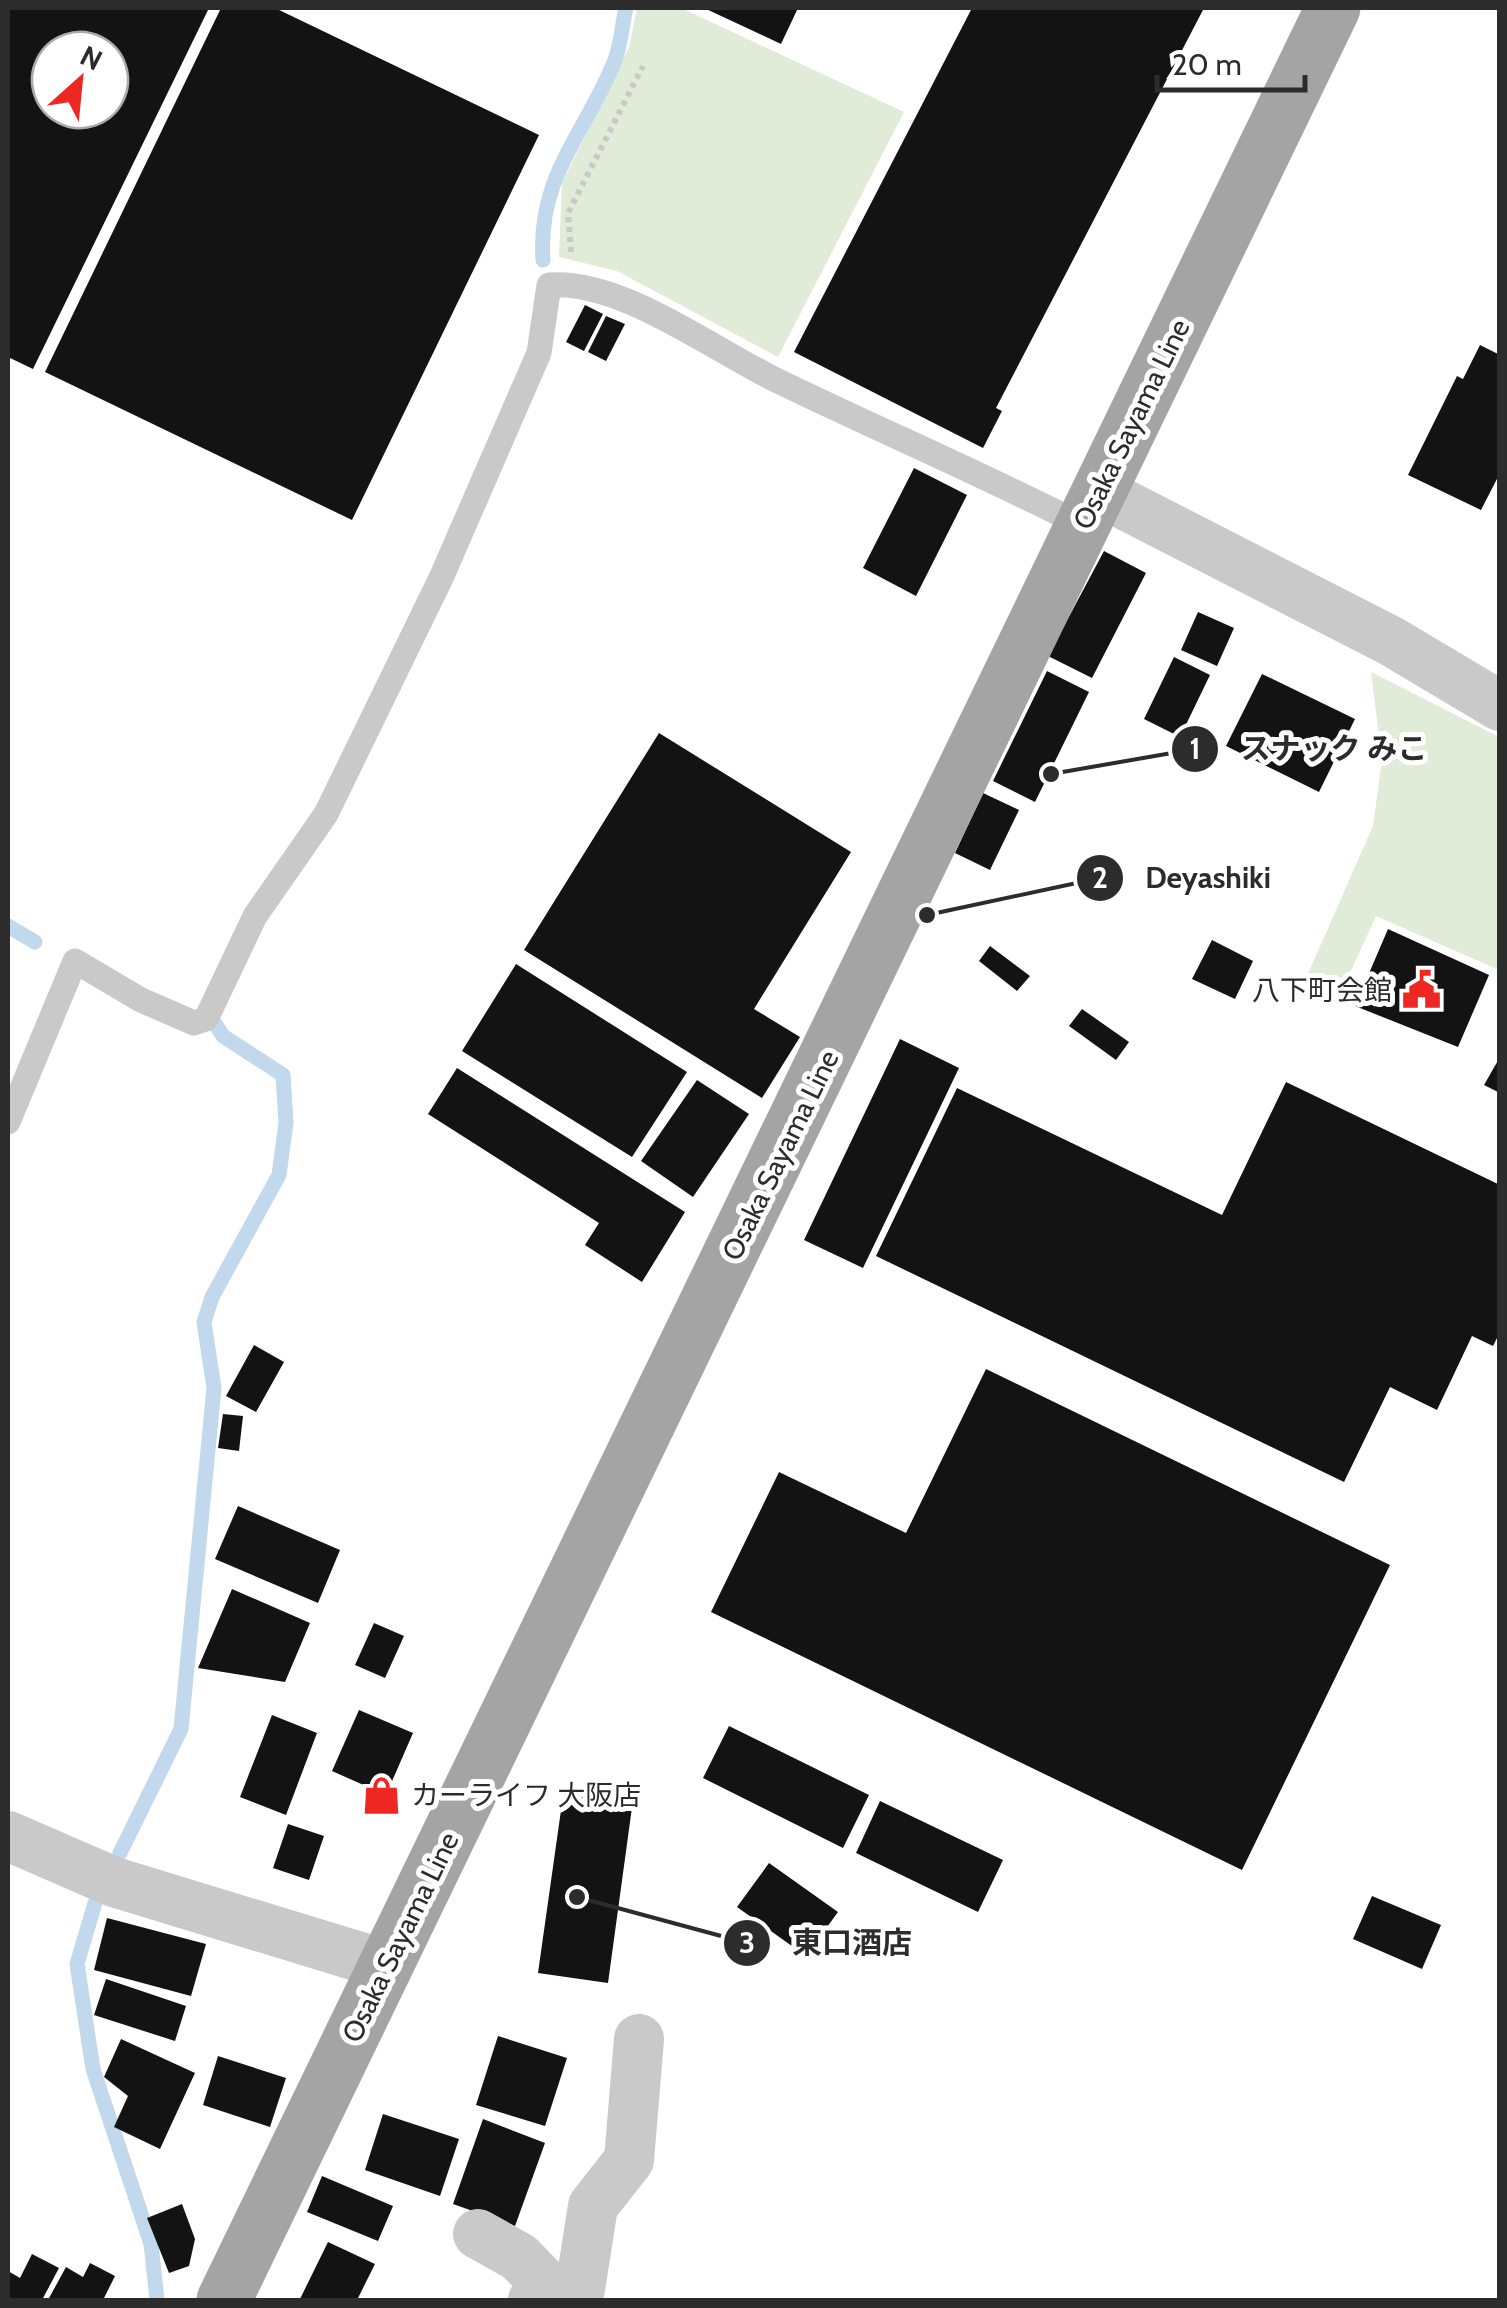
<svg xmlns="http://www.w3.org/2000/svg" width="1507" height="2308" font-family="Cabin,'Noto Sans JP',sans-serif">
	<rect width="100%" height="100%" fill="#fff"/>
	<!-- green -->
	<path fill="#e0ebd8" d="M637,8H681L904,112L778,357L617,271L559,257L562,183L629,47Z
		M1371,672L1499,737V970L1376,916L1338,999L1303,985L1373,826L1382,760Z"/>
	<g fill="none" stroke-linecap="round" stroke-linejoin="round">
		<!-- stream -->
		<path stroke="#c2d8ec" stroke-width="15" d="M543,260C537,176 586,133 615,60C621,44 622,25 626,8
			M8,926L35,942
			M120,1853L181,1729L214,1388L204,1322L212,1297L279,1175L286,1123L283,1075L223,1036L214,1022
			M95,1903L77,1964L93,2069L151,2244L157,2300"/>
	</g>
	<!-- building -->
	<path fill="#131313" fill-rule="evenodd" d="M8,8H209L33,369L8,357ZM50,50H110V110H50Z
		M221,8H275L539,135L352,520L45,372Z
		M704,8H798L781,44Z
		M972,8H1204L996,408L1002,411L983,448L794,352Z
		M585,305L603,314L584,351L566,342Z
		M606,316L625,324L606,361L588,352Z
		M1480,345L1500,355V473L1481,510L1408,475L1457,376L1463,379Z
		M914,468L967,495L916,596L863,568Z
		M1104,551L1146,573L1092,678L1048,656Z
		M1198,612L1234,628L1217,666L1181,650Z
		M1174,657L1210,675L1180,737L1144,719Z
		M1047,671L1089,692L1035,802L993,781Z
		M1262,674L1355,719L1319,792L1226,746Z
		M659,733L851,852L754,1009L800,1037L762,1098L524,950Z
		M983,793L1019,810L990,870L955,853Z
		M1388,929L1489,975L1458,1047L1355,1006Z
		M1212,940L1253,961L1235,999L1192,979Z
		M990,946L1030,976L1017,991L979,961Z
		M516,964L687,1072L632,1157L462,1051Z
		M1082,1009L1129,1042L1116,1060L1069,1026Z
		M900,1039L959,1068L863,1268L804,1240Z
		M1500,1057V1093L1484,1085Z
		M457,1068L685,1212L642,1282L585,1245L599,1223L428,1114Z
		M697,1080L749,1114L693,1197L641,1161Z
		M1286,1082L1500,1185V1332L1493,1346L1472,1336L1437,1410L1390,1387L1344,1482L876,1256L957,1088L1222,1215Z
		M254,1345L284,1362L256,1412L226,1396Z
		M986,1369L1390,1565L1242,1870L711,1612L779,1472L906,1533Z
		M223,1414L243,1416L239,1451L218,1448Z
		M238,1506L340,1550L318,1603L215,1559Z
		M232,1589L310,1623L285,1682L198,1668Z
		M374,1623L404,1636L385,1678L355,1665Z
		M359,1710L413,1733L386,1795L332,1771Z
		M272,1715L317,1733L286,1815L240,1797Z
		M729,1726L869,1795L843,1848L703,1778Z
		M564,1789L633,1800L608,1983L538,1973Z
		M880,1801L1003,1860L978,1912L856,1853Z
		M288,1824L324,1836L309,1880L273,1868Z
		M769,1863L838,1912L806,1956L737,1907Z
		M1372,1896L1441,1925L1422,1969L1353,1939Z
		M107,1918L206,1944L191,1996L94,1970Z
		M106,1979L186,2006L175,2041L94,2015Z
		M498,2036L567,2058L545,2126L476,2105Z
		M121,2039L195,2073L160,2149L114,2127L128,2096L104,2077Z
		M218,2056L286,2078L270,2127L203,2105Z
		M383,2114L459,2139L440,2196L365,2170Z
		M483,2119L545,2143L515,2226L453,2204Z
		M322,2176L393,2206L378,2241L307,2212Z
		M182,2204L195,2239L189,2266L169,2273L147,2218Z
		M328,2242L375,2264L357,2300L300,2299Z
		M32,2254L59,2268L42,2300H8V2271L20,2278Z
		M90,2263L115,2276L103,2300H48L66,2267L83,2277Z"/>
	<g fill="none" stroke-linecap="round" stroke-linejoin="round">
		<!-- path -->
		<path stroke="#c9c9c9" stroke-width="6" stroke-dasharray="5 5" stroke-linecap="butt" d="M571,252L568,213L643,66"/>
		<!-- lane -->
		<path stroke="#c9c9c9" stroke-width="25" d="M8,1122L75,961L141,1000L194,1023L206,1019L255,916L326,814L441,578L539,353L549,285C621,279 713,350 778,381C879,430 982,474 1082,525"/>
		<!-- street -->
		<path stroke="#c9c9c9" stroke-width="50" d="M1098,491L1391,641L1500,706
			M8,1836L114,1882L386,1965
			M478,2234L519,2257L561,2300
			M533,2300L559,2298L580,2289L593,2206L629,2160L639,2039"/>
		<!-- primary -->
		<path stroke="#a4a4a4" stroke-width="55" d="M224,2300L1333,8"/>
	</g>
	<!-- icons -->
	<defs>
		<symbol id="civic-bare" viewBox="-9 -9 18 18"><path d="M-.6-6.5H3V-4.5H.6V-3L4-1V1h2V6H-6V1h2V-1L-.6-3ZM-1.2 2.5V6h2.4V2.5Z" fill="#ee2723" stroke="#fff" stroke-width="2.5" paint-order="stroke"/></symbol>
		<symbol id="shop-bare" viewBox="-9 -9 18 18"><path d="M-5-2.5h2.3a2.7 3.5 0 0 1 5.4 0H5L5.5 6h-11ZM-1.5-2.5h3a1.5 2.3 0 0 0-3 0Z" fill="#ee2723" stroke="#fff" stroke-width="2.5" paint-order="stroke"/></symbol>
	</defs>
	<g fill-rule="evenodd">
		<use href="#civic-bare" x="1394" y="962" width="55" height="55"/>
		<use href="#shop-bare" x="354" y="1768" width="55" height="55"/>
	</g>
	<g text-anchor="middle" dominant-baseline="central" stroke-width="10" stroke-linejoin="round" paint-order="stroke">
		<!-- street labels -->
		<g font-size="28" fill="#2c2c2c" stroke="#fff">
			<text transform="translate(1131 424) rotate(-64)">Osaka Sayama Line</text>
			<text transform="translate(780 1155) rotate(-64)">Osaka Sayama Line</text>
			<text transform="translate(400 1937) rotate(-64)">Osaka Sayama Line</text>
		</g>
		<!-- poi labels -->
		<g font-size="28" fill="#2c2c2c" stroke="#fff" text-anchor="end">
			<text x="1392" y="990">八下町会館</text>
			<text x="411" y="1795" text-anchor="start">カーライフ 大阪店</text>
		</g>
	</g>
	<!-- callouts -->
	<path fill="none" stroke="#2c2c2c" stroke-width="4" d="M1051 774L1195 749M927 915L1100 878M577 1897L747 1943"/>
	<g fill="#2c2c2c" stroke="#fff" stroke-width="4">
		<circle cx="1051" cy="774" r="10"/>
		<circle cx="927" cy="915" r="10"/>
		<circle cx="577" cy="1897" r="10"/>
		<circle cx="1195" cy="749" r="25"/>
		<circle cx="1100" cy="878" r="25"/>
		<circle cx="747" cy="1943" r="25"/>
	</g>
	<g font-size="30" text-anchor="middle" font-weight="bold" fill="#fff">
		<text x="1195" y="759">1</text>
		<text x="1100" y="888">2</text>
		<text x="747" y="1953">3</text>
	</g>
	<g font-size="30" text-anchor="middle" font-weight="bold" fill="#2c2c2c" stroke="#fff" stroke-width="10" stroke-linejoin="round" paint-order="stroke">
		<text x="1334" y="759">スナック みこ</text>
		<text x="1208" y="888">Deyashiki</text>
		<text x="852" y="1953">東口酒店</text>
	</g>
	<!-- border -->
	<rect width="1507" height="2308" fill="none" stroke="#2c2c2c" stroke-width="20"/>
	<!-- north arrow -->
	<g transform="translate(80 80) rotate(27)"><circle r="48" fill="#ffffff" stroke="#ababab" stroke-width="2.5"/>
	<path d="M0-8L18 38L0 25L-18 38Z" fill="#ee2723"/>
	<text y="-15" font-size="28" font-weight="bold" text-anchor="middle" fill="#2c2c2c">N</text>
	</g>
	<!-- scale -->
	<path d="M1157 75v15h148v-15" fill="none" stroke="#2c2c2c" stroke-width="5"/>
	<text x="1172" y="75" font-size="30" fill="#2c2c2c" stroke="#ffffff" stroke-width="8" paint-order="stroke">20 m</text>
</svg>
